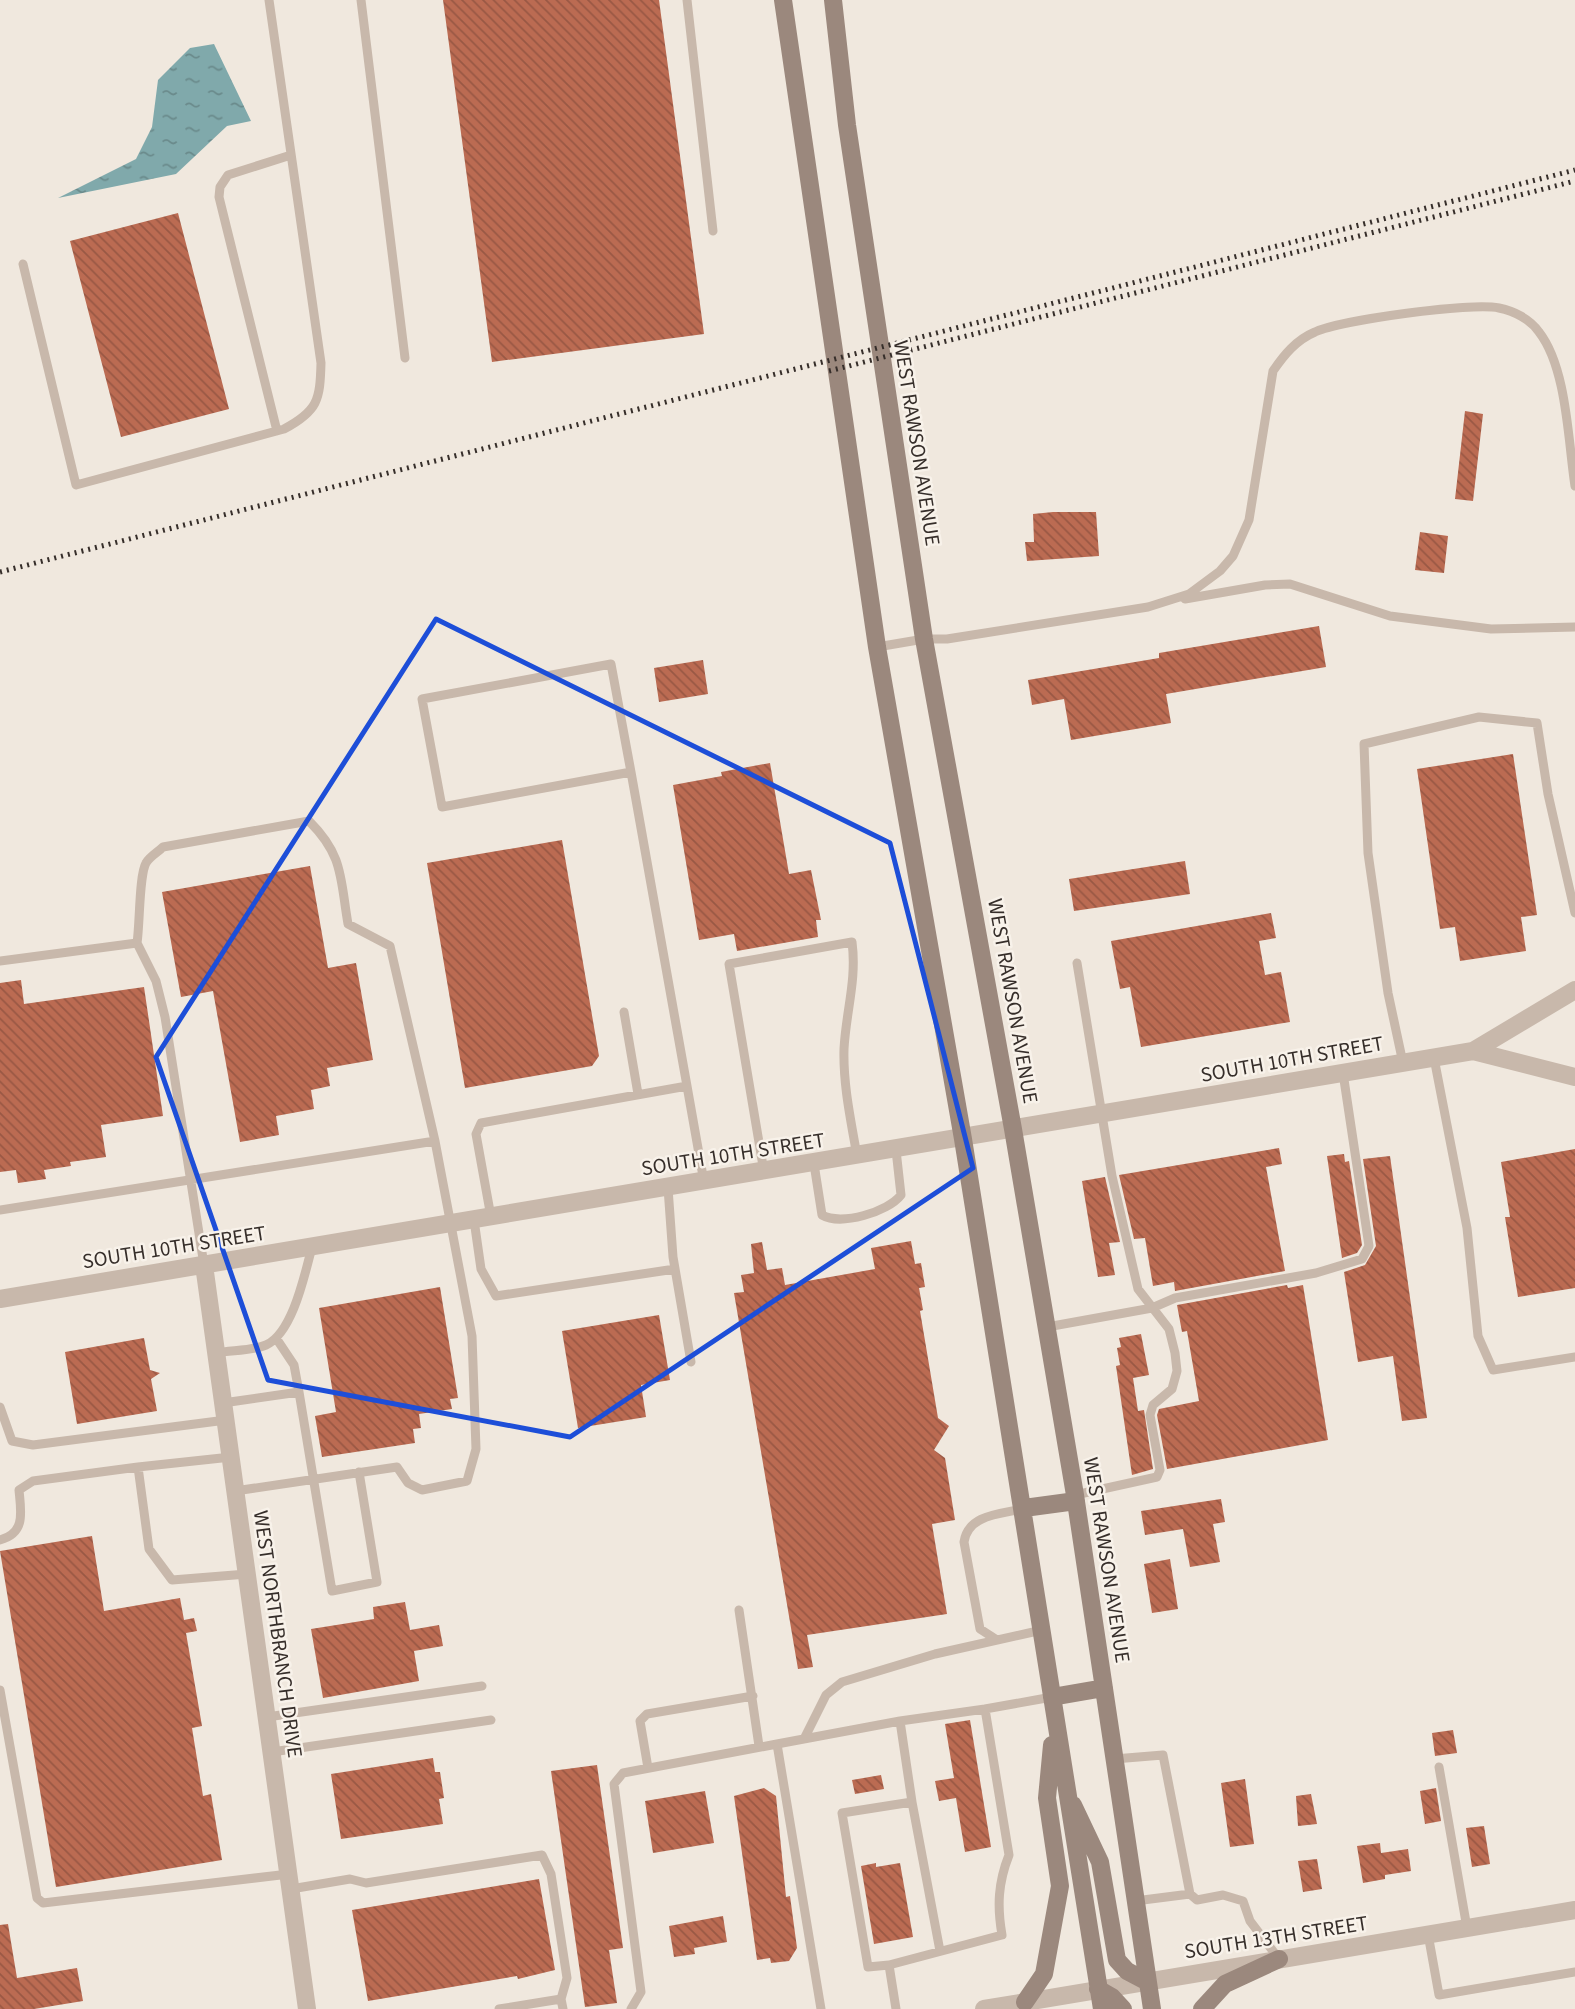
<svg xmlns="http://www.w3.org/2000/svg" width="1575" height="2009" font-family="'Source Sans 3',sans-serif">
	<defs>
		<pattern id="water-ripples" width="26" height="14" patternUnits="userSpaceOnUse" patternTransform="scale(1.75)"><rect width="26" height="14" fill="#80a9ab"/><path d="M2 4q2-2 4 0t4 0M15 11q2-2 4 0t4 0" fill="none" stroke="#6a8a8b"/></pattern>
		<pattern id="building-back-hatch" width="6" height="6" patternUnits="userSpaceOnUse" patternTransform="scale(1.75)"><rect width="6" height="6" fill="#bb6b52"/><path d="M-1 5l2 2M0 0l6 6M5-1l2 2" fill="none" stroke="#995844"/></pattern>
	</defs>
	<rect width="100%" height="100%" fill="#f0e8de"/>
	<!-- water -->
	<path fill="url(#water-ripples)" d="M214,44L251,121L227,126L176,174L58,198L136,159L152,127L158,80L190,48Z"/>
	<!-- building -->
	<path fill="url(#building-back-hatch)" d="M443,0H659L704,334L492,362Z
		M178,213L229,409L121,437L70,241Z
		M1465,411L1483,414L1473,501L1455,499Z
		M1053,512H1096L1099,556L1027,561L1025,542H1034L1033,514Z
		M1420,532L1448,536L1444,573L1415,570Z
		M1319,626L1326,667L1166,694L1171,723L1071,740L1064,699L1032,705L1028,680L1159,658V653Z
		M703,660L708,694L659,702L654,668Z
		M1513,754L1537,915L1521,917L1526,951L1460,961L1455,927L1440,929L1417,769Z
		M770,763L789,874L811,870L821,920H816L818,937L737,951L734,934L699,940L673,785L722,776L721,772Z
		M562,840L599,1056L592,1066L465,1088L427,863Z
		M1185,861L1190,894L1074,911L1069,879Z
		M310,866L328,968L356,963L373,1060L327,1068L330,1086L311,1090L314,1109L276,1116L279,1135L240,1142L213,991L181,997L162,892Z
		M1271,913L1276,938L1259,941L1265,975L1281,972L1290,1022L1141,1047L1130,987L1120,989L1111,941Z
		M21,980L24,1004L144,987L163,1116L101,1125L106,1157L70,1162L71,1166L44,1170L46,1179L18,1183L16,1170L0,1172V983Z
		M1279,1148L1282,1164L1266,1167L1285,1271L1175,1291L1174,1282L1153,1286L1145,1238L1134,1239L1119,1175Z
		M1575,1149V1288L1518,1297L1505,1217H1510L1501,1162Z
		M1344,1154L1345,1162L1349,1161L1362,1245L1357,1253L1342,1258L1327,1156Z
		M1390,1156L1427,1418L1402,1421L1393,1356L1358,1362L1344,1272L1365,1265L1376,1246L1363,1159Z
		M1105,1177L1120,1242L1109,1243L1115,1275L1098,1277L1082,1181Z
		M911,1241L915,1264L921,1263L925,1287L919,1288L923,1310L920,1311L938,1418L949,1426L934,1450L945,1458L955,1520L932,1524L947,1614L807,1635L813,1667L798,1669L734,1293L744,1292L741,1275L754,1273L751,1244L762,1242L767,1270L782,1268L785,1285L875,1269L871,1248Z
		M1287,1285L1288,1288L1303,1285L1328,1440L1167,1469L1157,1415L1159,1409L1199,1401L1187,1331L1182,1332L1177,1305Z
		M440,1287L458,1398L450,1399L452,1409L419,1414L421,1428L413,1429L415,1443L322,1457L315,1416L336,1412L319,1308Z
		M659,1315L670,1380L641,1385L646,1417L578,1428L562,1331Z
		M1141,1334L1149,1375L1133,1378L1138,1411L1144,1410L1153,1469L1132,1475L1116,1366L1120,1365L1117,1348L1121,1347L1119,1338Z
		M144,1338L150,1370L160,1373L151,1379L157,1411L77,1424L65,1352Z
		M1221,1499L1225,1522L1213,1524L1220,1562L1190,1567L1183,1529L1145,1535L1141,1511Z
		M92,1536L104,1611L180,1598L184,1620L194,1618L197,1631L186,1633L202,1726L192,1728L203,1796L211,1794L222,1860L56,1887L0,1551Z
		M1170,1559L1178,1609L1152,1613L1144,1564Z
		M405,1602L410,1630L439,1625L443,1646L414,1651L419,1681L323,1698L311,1629L374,1619L373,1607Z
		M970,1720L991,1847L965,1852L956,1798L939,1801L935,1781L954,1778L945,1724Z
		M1453,1730L1457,1753L1435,1756L1432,1733Z
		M433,1758L435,1772H440L444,1798L439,1799L443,1824L341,1839L331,1774Z
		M597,1765L623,1948L609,1950L617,2003L585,2007L551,1771Z
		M881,1775L884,1789L855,1794L852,1780Z
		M1245,1779L1254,1844L1230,1847L1221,1783Z
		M764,1788L776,1796L786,1897L790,1896L797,1948L789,1961L771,1963L770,1958L757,1960L734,1796Z
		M1436,1788L1441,1821L1425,1824L1420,1791Z
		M705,1791L714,1843L653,1853L645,1801Z
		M1311,1794L1317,1824L1298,1826L1296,1796Z
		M1484,1826L1490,1864L1472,1867L1466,1828Z
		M1380,1843L1381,1853L1408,1849L1411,1871L1385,1875V1879L1363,1883L1357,1846Z
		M1317,1859L1322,1889L1303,1892L1298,1861Z
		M876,1863V1867L900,1863L913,1937L874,1944L861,1866Z
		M539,1879L555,1970L518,1979L517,1976L368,2001L352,1910Z
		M723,1916L727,1942L694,1948L695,1954L674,1957L669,1926Z
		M8,1924L17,1978L77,1968L83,2001L34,2009H0V1925Z"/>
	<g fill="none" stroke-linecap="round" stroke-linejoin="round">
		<!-- service -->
		<path stroke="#c8b8ab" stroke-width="9" d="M361,0L405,358
			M687,0L713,231
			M23,264L76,485L284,429C318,411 320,400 321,363L269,0
			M277,431L219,197L220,187L228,175L291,155
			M1185,599L1265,585L1290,584L1390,616L1491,629L1575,627
			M877,647L924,639H947L1148,607L1189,594L1220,571L1233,556L1249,520L1273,371C1284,355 1296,340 1315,332C1341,320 1472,302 1499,308C1514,311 1530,319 1539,332C1567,368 1568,441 1575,486
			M631,772L611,664L422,699L442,807L631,772L687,1086
			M137,943C140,924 139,875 146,863C149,857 158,852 163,847L309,821C344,856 340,878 348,924L390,946L435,1141L472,1336L476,1449L467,1481L422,1490L408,1483L397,1467L235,1491
			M0,961L137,943L156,981L165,1017L204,1265
			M624,1012L638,1094
			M1434,1058L1467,1228L1478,1336L1493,1370L1575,1357
			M1403,1063L1388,993L1368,853L1364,744L1479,717L1537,723L1548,794L1575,913
			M814,1164L822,1215C841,1226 888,1212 901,1195L896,1150
			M764,1172L729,964L852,942C857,980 846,1011 844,1049C843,1085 851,1121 857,1156
			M668,1188L673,1257L691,1362
			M0,1210L435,1141
			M491,1217L476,1134L481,1123L687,1086L704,1182
			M474,1220L481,1269L496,1296L675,1269
			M1047,1327L1152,1308L1175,1298L1316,1273L1362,1259L1369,1246L1343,1073
			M276,1338L294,1365L299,1392
			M216,1353C231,1350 252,1351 266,1345C293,1333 305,1273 312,1247
			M223,1403L299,1392L332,1591L377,1582L359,1472
			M0,1407L12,1441L33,1445L226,1420
			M231,1457L138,1467L149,1549L172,1580L247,1574
			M1075,1495L1157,1477L1160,1470L1150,1415L1153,1405L1172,1389L1177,1371L1175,1353L1169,1329L1138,1289L1112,1176L1077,963
			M0,1540C26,1533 21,1512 19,1490L33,1481L138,1467
			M739,1610L759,1746
			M997,1640L980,1629L964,1542C968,1515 999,1514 1022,1509
			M0,1690L37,1898L43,1903L289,1874
			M267,1717L482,1686
			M804,1739L826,1695L842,1682L935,1654L1042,1630
			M272,1752L491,1720
			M1114,1759L1163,1755L1190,1894L1135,1901
			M1439,1767L1467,1928
			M648,1768L640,1721L647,1714L753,1696
			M912,1802L940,1951
			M291,1889L350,1879L366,1883L542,1855L551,1874L567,1978L561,1999
			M1190,1894L1197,1900L1223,1895L1243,1901L1250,1921L1279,1959
			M1428,1934L1439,1995L1575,1972
			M889,1965L868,1967L842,1813L912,1802L900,1721L985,1709
			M499,2009L561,1999L563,2009
			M631,2009L641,1992L614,1784L623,1773L777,1744
			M821,2009L777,1744L900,1721
			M896,2009L889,1965L1002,1935C997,1906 998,1883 1009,1855L985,1709L1052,1697"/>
		<!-- minor -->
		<path stroke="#c8b8ab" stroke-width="18" d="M1473,1051L1575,1077
			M204,1265L307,2009
			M0,1299L1473,1051L1575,990"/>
		<!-- tertiary -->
		<path stroke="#c8b8ab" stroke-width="18" d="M984,2009L1575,1910"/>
		<!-- secondary -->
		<path stroke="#9b887d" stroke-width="18" d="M783,0L877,647L963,1139L1102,2009
			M833,0L847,125L924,639L1013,1129L1075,1495L1152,2009
			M1024,1508L1076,1501
			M1052,1697L1104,1688
			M1073,1805L1100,1862L1117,1960L1127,1971L1146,1981
			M1098,1989L1112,1997L1123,2009
			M1025,2002L1044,1974L1060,1886L1047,1798L1052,1745
			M1202,2009L1225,1984L1279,1959"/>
		<!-- rail -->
		<path stroke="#362e2a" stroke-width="5" stroke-dasharray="2 5" stroke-linecap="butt" d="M829,371L1575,181
			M0,572L1575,170"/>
	</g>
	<!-- marked area -->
	<path fill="none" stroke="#1d4ed8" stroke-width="5" stroke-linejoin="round" d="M436,619L890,843L973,1168L570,1437L268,1380L156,1057Z"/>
	<g text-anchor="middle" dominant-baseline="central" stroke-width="5" stroke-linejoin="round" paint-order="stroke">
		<!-- street labels -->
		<g font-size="21" fill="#362e2a" stroke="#f8f2ea">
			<text transform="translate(917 443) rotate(81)">WEST RAWSON AVENUE</text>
			<text transform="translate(1013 1001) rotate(80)">WEST RAWSON AVENUE</text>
			<text transform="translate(1292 1059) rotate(-10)">SOUTH 10TH STREET</text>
			<text transform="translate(733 1154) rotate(-9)">SOUTH 10TH STREET</text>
			<text transform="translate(174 1247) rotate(-9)">SOUTH 10TH STREET</text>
			<text transform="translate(1107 1560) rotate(81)">WEST RAWSON AVENUE</text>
			<text transform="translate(278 1634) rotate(82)">WEST NORTHBRANCH DRIVE</text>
			<text transform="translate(1276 1937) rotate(-9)">SOUTH 13TH STREET</text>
		</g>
	</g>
</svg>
